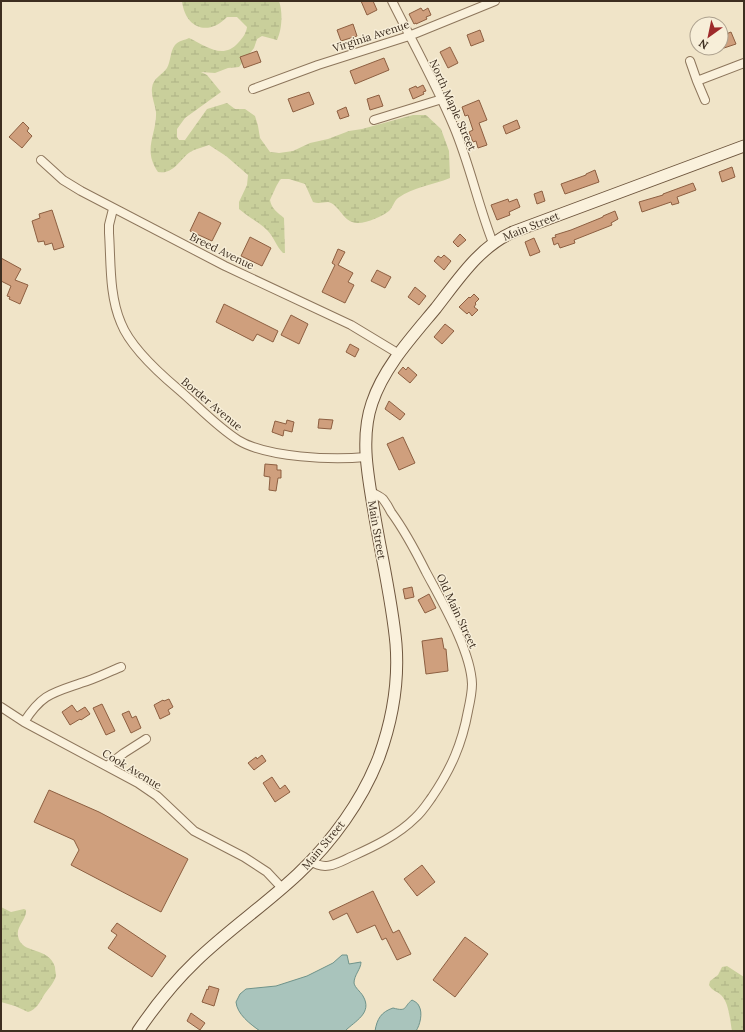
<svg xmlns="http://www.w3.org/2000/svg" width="745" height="1032" font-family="Lora,serif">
	<defs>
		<pattern id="wetland-marsh" width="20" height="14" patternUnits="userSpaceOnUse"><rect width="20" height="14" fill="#c9cf9b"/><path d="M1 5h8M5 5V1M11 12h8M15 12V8" fill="none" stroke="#aeb285"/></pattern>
	</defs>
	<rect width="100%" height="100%" fill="#f0e4c8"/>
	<!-- wetland -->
	<path fill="url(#wetland-marsh)" d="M182,1H279C283,12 282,30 277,40L262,36L257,39L254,48L239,67L228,68L215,73L201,72L207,75L221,92L185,118L177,129V137L179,140H185L207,109L227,103L235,109H245L255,116L258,126L260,138L270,152L279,153L293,151L310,143L328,139L349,131L362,129L413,115H426L441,129L449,151L450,178C433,185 413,187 398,198C394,201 393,207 389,211C381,217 362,226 352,222C343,219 338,204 328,202C323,202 319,204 313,202L305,184L289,179H281C277,183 273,194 270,200C271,208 278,213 284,218L285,253H283C276,246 274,237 267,230C259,222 248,217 239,209V202L247,185L248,175L226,156L209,145C204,147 199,148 194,150C180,156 176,175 158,172C142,149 157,135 156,112C155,104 151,96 152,88C153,78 162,75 167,68C171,61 170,51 175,45C178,41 185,40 189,38C206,46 223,60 238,43C243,37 246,34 247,27L237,17H227C208,37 185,28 182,1Z
		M1,907L11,912L24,909L26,910C27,919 16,926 18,936C21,955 49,946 55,967C55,970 56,974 56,976C54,983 48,989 44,995C40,1002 36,1010 28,1012L15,1006L1,1002Z
		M727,966L744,977V1031H732C730,1021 729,1002 721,995C717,991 712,991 709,985L710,981L718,975L722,967Z"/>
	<!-- water -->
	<path fill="#a9c4bc" stroke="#6f938a" d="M342,955H347L349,964L361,962C361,969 354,975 354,983C355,988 360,991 363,996C373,1013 355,1021 345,1031H260C250,1024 237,1014 236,1002L240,994L246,989L276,986L307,976L333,963Z
		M412,1000C414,1001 418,1003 419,1006C423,1013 420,1025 416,1031H375C377,1019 381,1012 393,1008C408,1012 403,1007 412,1000Z"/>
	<!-- building -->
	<path fill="#cf9f7d" stroke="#8d5f41" d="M361,1H373L377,10L367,15Z
		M421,8L423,11L428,8L431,15L426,17L427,19L416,24V23L414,24L409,14Z
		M353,24L357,36L341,41L337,30Z
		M480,30L484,41L471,46L467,35Z
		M731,32L736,44L721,49V36Z
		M450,47L458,63L448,68L440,52Z
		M257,51L261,62L244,68L240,57Z
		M384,58L389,70L355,84L350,71Z
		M423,85L426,91L423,92L424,94L413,99L409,89L416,86L417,88Z
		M309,92L314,104L293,112L288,99Z
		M379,95L383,106L370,110L367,99Z
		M479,100L487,120L479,123L487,145L478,148L476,141L473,142L469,132L473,130L468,115L465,116L462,107Z
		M346,107L349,116L340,119L337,111Z
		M517,120L520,128L506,134L503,126Z
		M23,122L29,128L27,131L32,136L22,148L9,137Z
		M732,167L735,177L722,182L719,172Z
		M595,170L599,182L565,194L561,184L586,175V174Z
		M693,183L696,190L677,197L679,203L672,205L671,202L642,212L639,202L663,195V194Z
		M542,191L545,201L537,204L534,194Z
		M508,199L509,202L517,199L520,207L509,212L510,215L497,220L491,205Z
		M52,210L64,247L54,250L52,243L45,245L44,241L38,242L32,221L40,218L39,214Z
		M615,211L618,219L611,223L612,225L574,240L575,243L560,248L558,243L554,245L552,238L556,237L555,235L571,230L603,217V216Z
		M199,212L221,223L212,241L190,231Z
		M460,234L466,240L458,247L453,242Z
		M250,237L271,248L262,266L241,256Z
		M534,238L540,252L530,256L525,242Z
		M338,249L345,252L338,265L353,273L348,282L354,285L345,303L322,292L335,265L332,263Z
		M444,255L451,261L444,270L434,261L438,256L441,258Z
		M1,258L21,269L15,280L28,285L20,304L9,299L10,297L7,296L11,286L1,281Z
		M377,270L391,277L385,288L371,281Z
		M415,287L426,296L419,305L408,297Z
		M474,294L479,299L475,303L476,304L474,307L478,310L472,316L469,312L467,314L459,307L469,297L470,298Z
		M224,304L278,331L273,342L257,334L253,341L216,322Z
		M291,315L308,324L299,344L281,335Z
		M445,324L454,331L442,344L434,337Z
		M350,344L359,349L355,357L346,352Z
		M403,367L406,370L408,367L417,375L410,383L398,373Z
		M389,401L405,414L400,420L385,409Z
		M319,419L333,420L331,429L318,428Z
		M287,420L294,422L292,432L284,430L283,436L272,432L275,421L286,424Z
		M403,437L415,463L399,470L387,444Z
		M265,464L277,465V470H281V478H278L276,491L269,490L270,477L264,476Z
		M412,587L414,597L405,599L403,589Z
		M429,594L436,608L425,613L418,600Z
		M442,638L444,649H446L448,671L426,674L422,641Z
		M169,699L173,707L168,710L170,714L160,719L154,705L163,700L164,701Z
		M102,704L115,731L106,735L93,708Z
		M72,705L77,712L85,707L90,714L81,720L80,719L70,725L62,712Z
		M129,711L132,718L136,716L141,728L131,733L122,714Z
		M262,755L266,761L254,770L248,763L256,757L257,759Z
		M272,777L280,789L285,785L290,792L275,802L263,783Z
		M49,790L99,812L188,859L161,912L71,865L79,850L74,840L34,822Z
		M422,865L435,882L417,896L404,879Z
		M373,891L393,933L399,930L411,954L397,960L386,938L382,940L375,925L357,933L347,913L333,920L329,912Z
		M117,923L166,956L152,977L108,948L117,935L111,931Z
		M465,937L488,954L455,997L433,980Z
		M209,986L219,989L214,1006L202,1002L207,989L208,990Z
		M191,1013L205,1023L200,1030L187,1021Z"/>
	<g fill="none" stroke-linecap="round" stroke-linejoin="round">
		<defs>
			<path id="minor" d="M392,1C413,43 436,84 454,127C470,165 478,205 493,243
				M690,61L697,81
				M253,89L318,65L409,36L495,1
				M705,100L697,81L744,63
				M374,120L442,99
				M41,160L63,180L81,191L225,266L351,325L399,354
				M113,209L109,225V233C111,262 109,295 121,323C130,346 159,373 178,389C198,406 216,426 238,440C267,458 333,460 366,457
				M1,707L24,722L138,783L157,796L194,831L244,857L267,872L282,888
				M24,722C42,694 52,693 81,683C95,679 108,672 121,667
				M107,766L124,753L146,739
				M311,861C326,872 339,862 353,856C375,846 398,835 415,818C422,812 427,804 432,797C451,769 462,744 468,711C470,702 472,693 472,684C471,651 442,602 426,572C416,552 405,531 391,512C389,508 386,503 383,499C380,496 374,494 370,491"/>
			<path id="secondary" d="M138,1031C155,1006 174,982 196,961C228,930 265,905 298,874C332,842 362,801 379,757C392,721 399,682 396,644C392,600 381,555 374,512C368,476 360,438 372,403C384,367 412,337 436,308C458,280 479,247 513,232L744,146"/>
		</defs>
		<!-- minor casing -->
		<use href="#minor" stroke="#8d765c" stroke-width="10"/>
		<!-- secondary casing -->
		<use href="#secondary" stroke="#6f573f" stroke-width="13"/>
		<!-- minor -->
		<use href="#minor" stroke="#faf1dc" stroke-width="8"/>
		<!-- secondary -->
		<use href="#secondary" stroke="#faf1dc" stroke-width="11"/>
	</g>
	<g text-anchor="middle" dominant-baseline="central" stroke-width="3" stroke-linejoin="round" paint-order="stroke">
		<!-- street labels -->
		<g font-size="11" fill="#3d2e20" stroke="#f7eed8">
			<text transform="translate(371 36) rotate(-18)">Virginia Avenue</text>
			<text transform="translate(453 105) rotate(66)">North Maple Street</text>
			<text transform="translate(531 226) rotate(-22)">Main Street</text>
			<text transform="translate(222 251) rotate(26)">Breed Avenue</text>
			<text transform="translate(212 404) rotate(40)">Border Avenue</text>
			<text transform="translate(377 530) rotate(80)">Main Street</text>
			<text transform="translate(457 611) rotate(65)">Old Main Street</text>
			<text transform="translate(132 769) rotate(31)">Cook Avenue</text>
			<text transform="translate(323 845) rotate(-50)">Main Street</text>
		</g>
	</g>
	<!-- border -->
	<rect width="745" height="1032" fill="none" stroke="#3d2e20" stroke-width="4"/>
	<!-- north arrow -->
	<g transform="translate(709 36) rotate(213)"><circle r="19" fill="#f7eed8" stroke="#ada18e"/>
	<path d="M0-3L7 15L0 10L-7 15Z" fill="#9e2a2b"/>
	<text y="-6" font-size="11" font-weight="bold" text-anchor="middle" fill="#3d2e20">N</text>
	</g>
</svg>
